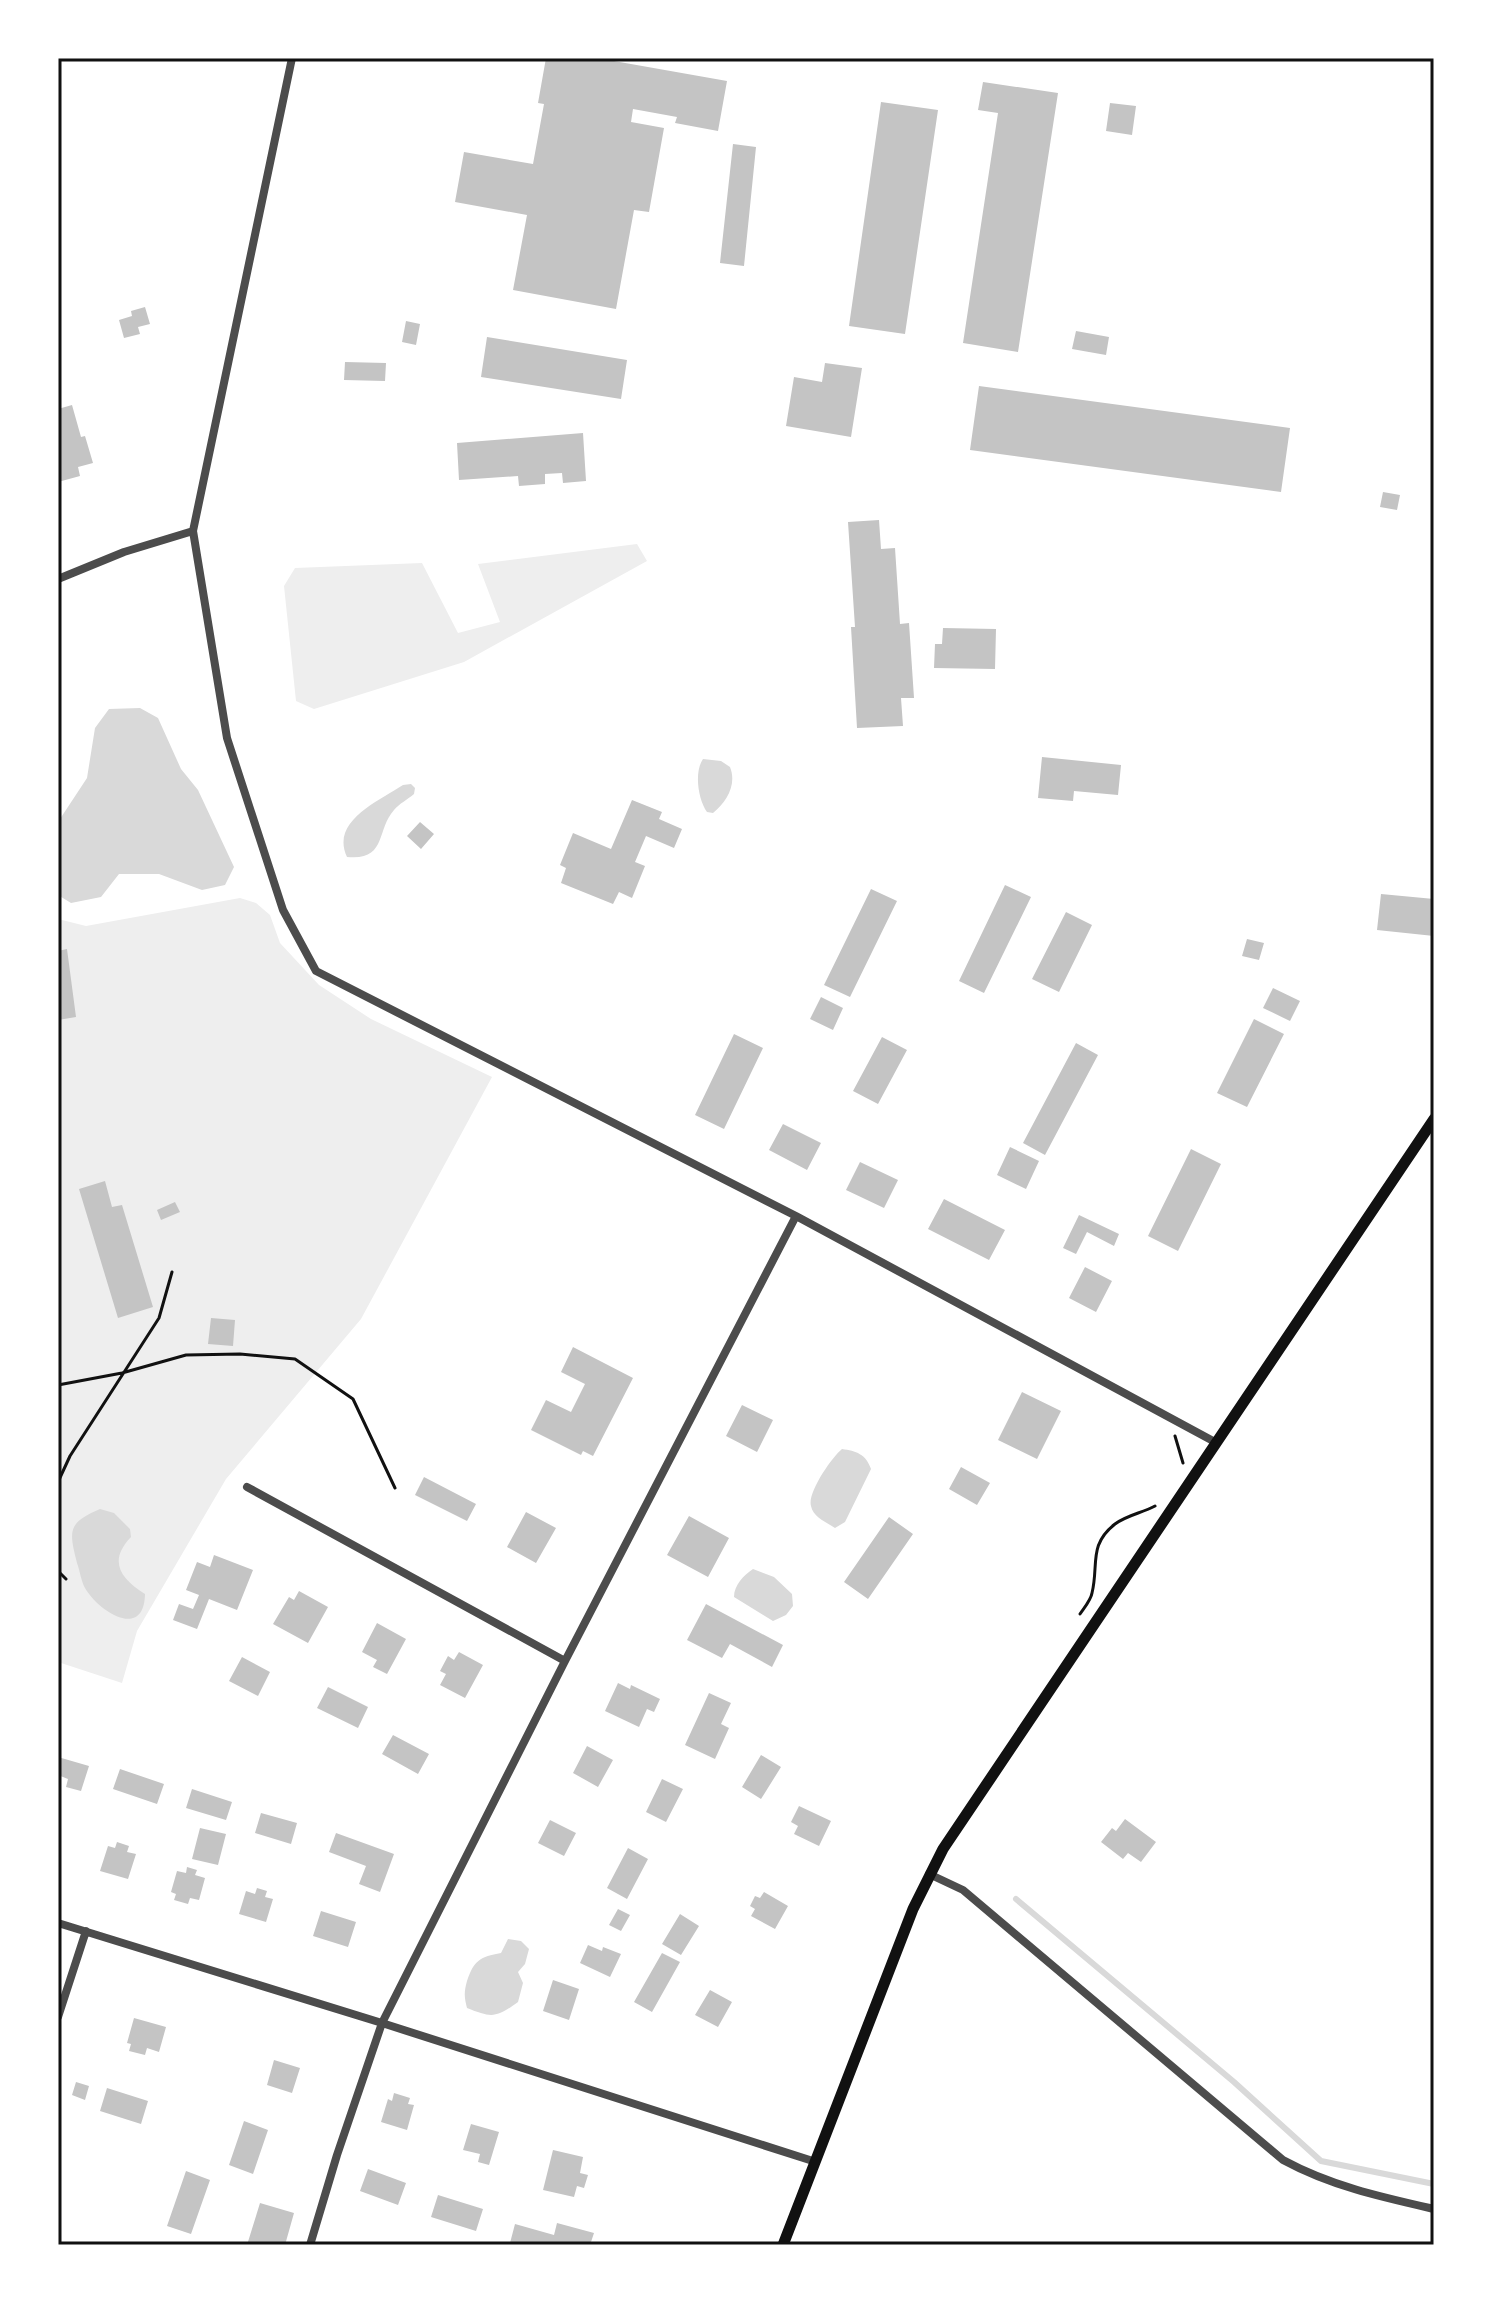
<svg xmlns="http://www.w3.org/2000/svg" width="1492" height="2303" font-family="'PT Sans Narrow',sans-serif">
	<rect width="100%" height="100%" fill="#fff"/>
	<!-- green -->
	<path fill="#eee" d="M637,544L647,561L464,662L314,709L296,701L284,586L295,568L422,563L458,633L500,622L478,564Z
		M240,898L256,903L270,915L280,943L319,985L371,1019L492,1077L361,1319L226,1479L137,1631L122,1683L58,1662V919L86,926Z"/>
	<!-- water -->
	<path fill="#d9d9d9" d="M140,708L158,718L181,769L198,790L234,867L225,885L202,890L159,874H119L101,897L71,903L58,895V822L87,778L95,728L109,709Z
		M703,759L721,761L730,767C737,784 727,802 713,813L707,812C698,799 694,772 703,759Z
		M411,784L415,788L414,794C408,799 399,804 394,810C376,830 387,861 347,857C330,821 379,801 403,785Z
		M842,1449C856,1451 866,1454 871,1469L845,1522L835,1528C826,1522 813,1517 811,1506C807,1493 832,1457 842,1449Z
		M100,1509L114,1513L130,1529L131,1537C108,1561 120,1578 145,1594C144,1641 98,1611 85,1588C81,1581 80,1571 77,1563C69,1531 67,1523 100,1509Z
		M753,1569L774,1577L792,1594L793,1606L786,1615L773,1621L734,1597C734,1585 744,1575 753,1569Z
		M508,1939L521,1941L529,1949L525,1964L518,1972L523,1983L518,2002C496,2018 492,2018 467,2008C464,1996 464,1992 467,1981C474,1960 480,1957 501,1953Z"/>
	<g fill="none" stroke-linecap="round" stroke-linejoin="round">
		<!-- stream -->
		<path stroke="#d9d9d9" stroke-width="6" d="M1016,1899L1234,2082L1321,2161L1434,2184"/>
	</g>
	<!-- building -->
	<path fill="#c4c4c4" d="M546,58H597L727,81L718,131L675,123L677,117L633,109L631,122L664,128L649,212L634,210L616,309L513,290L527,215L455,202L464,152L533,164L544,104L538,103Z
		M983,82L1058,93L1018,352L963,343L998,113L978,110Z
		M881,102L938,110L905,334L849,326Z
		M1110,103L1136,106L1132,135L1106,131Z
		M733,144L756,147L744,266L720,263Z
		M145,307L150,324L138,327L140,334L124,338L119,320L132,316L131,311Z
		M406,321L420,324L416,345L402,342Z
		M1076,331L1109,337L1106,355L1072,349Z
		M487,337L627,360L621,399L481,377Z
		M345,362L386,363L385,381L344,380Z
		M825,363L862,368L851,437L786,426L794,377L822,382Z
		M979,386L1290,428L1281,492L970,450Z
		M72,405L81,437L85,436L93,463L78,467L80,476L58,482V409Z
		M583,433L586,481L563,483L562,473L545,474V484L519,486L518,476L459,480L457,443Z
		M1383,492L1400,495L1397,510L1380,507Z
		M879,520L881,549L895,548L900,624L909,623L914,698H901L903,726L857,728L851,627H855L848,522Z
		M943,628L996,629L995,669L934,668L935,644H942Z
		M1042,757L1121,765L1118,795L1074,791L1073,801L1038,798Z
		M632,800L662,812L659,819L682,829L674,848L646,836L635,862L645,866L632,898L619,892L613,904L561,883L566,868L560,865L573,833L611,849Z
		M420,822L434,834L421,849L407,836Z
		M1005,885L1031,897L984,993L959,981Z
		M871,889L897,901L850,997L824,985Z
		M1381,894L1434,899V936L1377,930Z
		M1066,912L1092,925L1059,992L1032,979Z
		M1247,939L1264,943L1259,960L1242,956Z
		M67,949L76,1017L58,1020V951Z
		M1273,988L1300,1001L1290,1021L1263,1008Z
		M821,997L843,1008L833,1030L810,1019Z
		M1254,1019L1284,1034L1247,1107L1217,1093Z
		M734,1034L763,1048L724,1129L695,1115Z
		M882,1037L907,1050L878,1104L853,1091Z
		M1076,1043L1098,1055L1045,1155L1023,1143Z
		M783,1124L821,1143L807,1170L769,1150Z
		M1010,1147L1039,1161L1026,1189L997,1175Z
		M1191,1149L1221,1164L1178,1251L1148,1236Z
		M860,1162L898,1180L884,1208L846,1190Z
		M105,1181L112,1207L122,1205L153,1307L118,1318L79,1189Z
		M944,1199L1005,1230L989,1260L928,1229Z
		M175,1202L180,1212L161,1220L157,1210Z
		M1079,1215L1119,1234L1114,1246L1087,1232L1076,1254L1063,1248Z
		M1085,1267L1112,1281L1096,1312L1069,1298Z
		M211,1318L235,1320L233,1346L208,1344Z
		M573,1347L633,1378L593,1456L583,1451L581,1455L531,1430L546,1400L571,1412L585,1384L561,1372Z
		M1022,1392L1061,1411L1037,1459L998,1440Z
		M742,1405L773,1420L757,1452L726,1436Z
		M961,1467L990,1483L977,1505L949,1489Z
		M424,1477L476,1504L467,1521L415,1495Z
		M526,1512L556,1528L536,1563L507,1547Z
		M689,1516L729,1538L708,1577L667,1555Z
		M889,1517L913,1534L868,1599L844,1582Z
		M214,1555L253,1570L237,1610L209,1599L197,1629L173,1620L179,1604L193,1609L199,1595L186,1590L197,1562L210,1567Z
		M299,1591L328,1607L308,1643L273,1624L289,1597L294,1600Z
		M706,1604L783,1645L772,1667L730,1644L722,1658L687,1640Z
		M377,1623L406,1639L387,1674L373,1667L377,1660L362,1652Z
		M459,1652L483,1665L465,1698L440,1685L446,1674L440,1671L448,1656L454,1660Z
		M242,1657L270,1672L258,1696L229,1681Z
		M618,1683L630,1689L631,1685L660,1699L654,1712L647,1709L639,1727L605,1711Z
		M328,1687L368,1707L358,1728L317,1708Z
		M709,1693L731,1703L721,1724L729,1728L715,1759L685,1745Z
		M393,1735L429,1754L418,1774L382,1754Z
		M587,1746L613,1760L598,1787L573,1773Z
		M761,1755L781,1767L761,1799L742,1787Z
		M58,1757L89,1766L81,1791L66,1787L68,1779L58,1775Z
		M120,1769L164,1784L157,1804L113,1789Z
		M662,1779L683,1789L666,1822L646,1812Z
		M192,1789L232,1802L226,1820L186,1808Z
		M799,1806L831,1821L819,1846L794,1834L798,1826L791,1822Z
		M261,1813L297,1823L291,1844L255,1833Z
		M1125,1819L1156,1842L1141,1862L1128,1853L1123,1859L1101,1842L1112,1828L1116,1831Z
		M550,1820L576,1833L564,1856L538,1843Z
		M200,1828L226,1834L218,1865L192,1859Z
		M336,1833L394,1854L380,1892L359,1884L366,1866L329,1852Z
		M117,1842L129,1846L127,1852L136,1854L128,1879L100,1871L108,1846L115,1848Z
		M628,1848L648,1859L627,1899L607,1888Z
		M187,1867L197,1870L195,1875L205,1878L199,1900L190,1898L188,1904L174,1900L176,1894L171,1892L177,1871L186,1873Z
		M257,1888L267,1891L265,1897L273,1899L266,1922L239,1914L246,1891L255,1894Z
		M764,1892L788,1906L775,1929L751,1916L755,1909L750,1906L755,1896L760,1898Z
		M618,1909L630,1915L621,1931L609,1925Z
		M321,1911L356,1922L348,1947L313,1936Z
		M680,1914L699,1926L681,1955L662,1944Z
		M588,1945L602,1951L603,1947L621,1954L610,1977L580,1963Z
		M662,1953L680,1962L652,2012L634,2002Z
		M553,1980L579,1989L569,2020L543,2011Z
		M710,1990L732,2002L718,2027L695,2015Z
		M134,2018L166,2027L159,2052L147,2048L145,2055L129,2051L131,2044L127,2043Z
		M274,2060L300,2068L292,2093L267,2085Z
		M76,2082L89,2086L85,2100L72,2095Z
		M107,2088L148,2101L141,2124L100,2111Z
		M394,2093L410,2098L408,2104L414,2105L407,2130L381,2122L388,2099L392,2101Z
		M244,2121L268,2130L253,2174L229,2165Z
		M471,2124L499,2132L489,2165L478,2162L480,2154L463,2150Z
		M553,2150L583,2157L580,2173L588,2175L584,2188L577,2186L574,2197L543,2190Z
		M368,2169L406,2183L398,2205L360,2191Z
		M186,2171L210,2180L191,2234L167,2226Z
		M438,2195L483,2209L476,2231L431,2217Z
		M260,2203L294,2213L285,2245H247Z
		M557,2223L594,2233L590,2245L510,2243L515,2224L554,2235Z"/>
	<g fill="none" stroke-linecap="round" stroke-linejoin="round">
		<!-- path -->
		<path stroke="#111" stroke-width="3" d="M58,1385L122,1373L186,1355L240,1354L295,1359L353,1399L395,1488
			M1175,1436L1183,1463
			M58,1482L70,1456L159,1318L172,1272
			M58,1571L66,1579
			M1080,1614C1084,1608 1091,1600 1092,1593C1099,1565 1088,1545 1115,1524C1127,1515 1142,1513 1155,1506"/>
		<!-- minor -->
		<path stroke="#4c4c4c" stroke-width="8" d="M292,58L193,531L227,738L283,910L316,971L796,1216L1215,1442
			M58,579L124,552L193,531
			M247,1487L565,1661
			M929,1874L963,1890L1283,2160C1331,2186 1381,2197 1434,2209
			M58,1923L382,2023L816,2162
			M58,2017L86,1931
			M310,2245L337,2155L382,2023L565,1661L796,1216"/>
		<!-- secondary -->
		<path stroke="#111" stroke-width="11" d="M783,2245L913,1909L943,1849L1434,1119"/>
	</g>
	<!-- border -->
	<rect width="1492" height="2303" fill="none" stroke="#ffffff" stroke-width="120"/>
	<rect x="60" y="60" width="1372" height="2183" fill="none" stroke="#111" stroke-width="3"/>
</svg>
